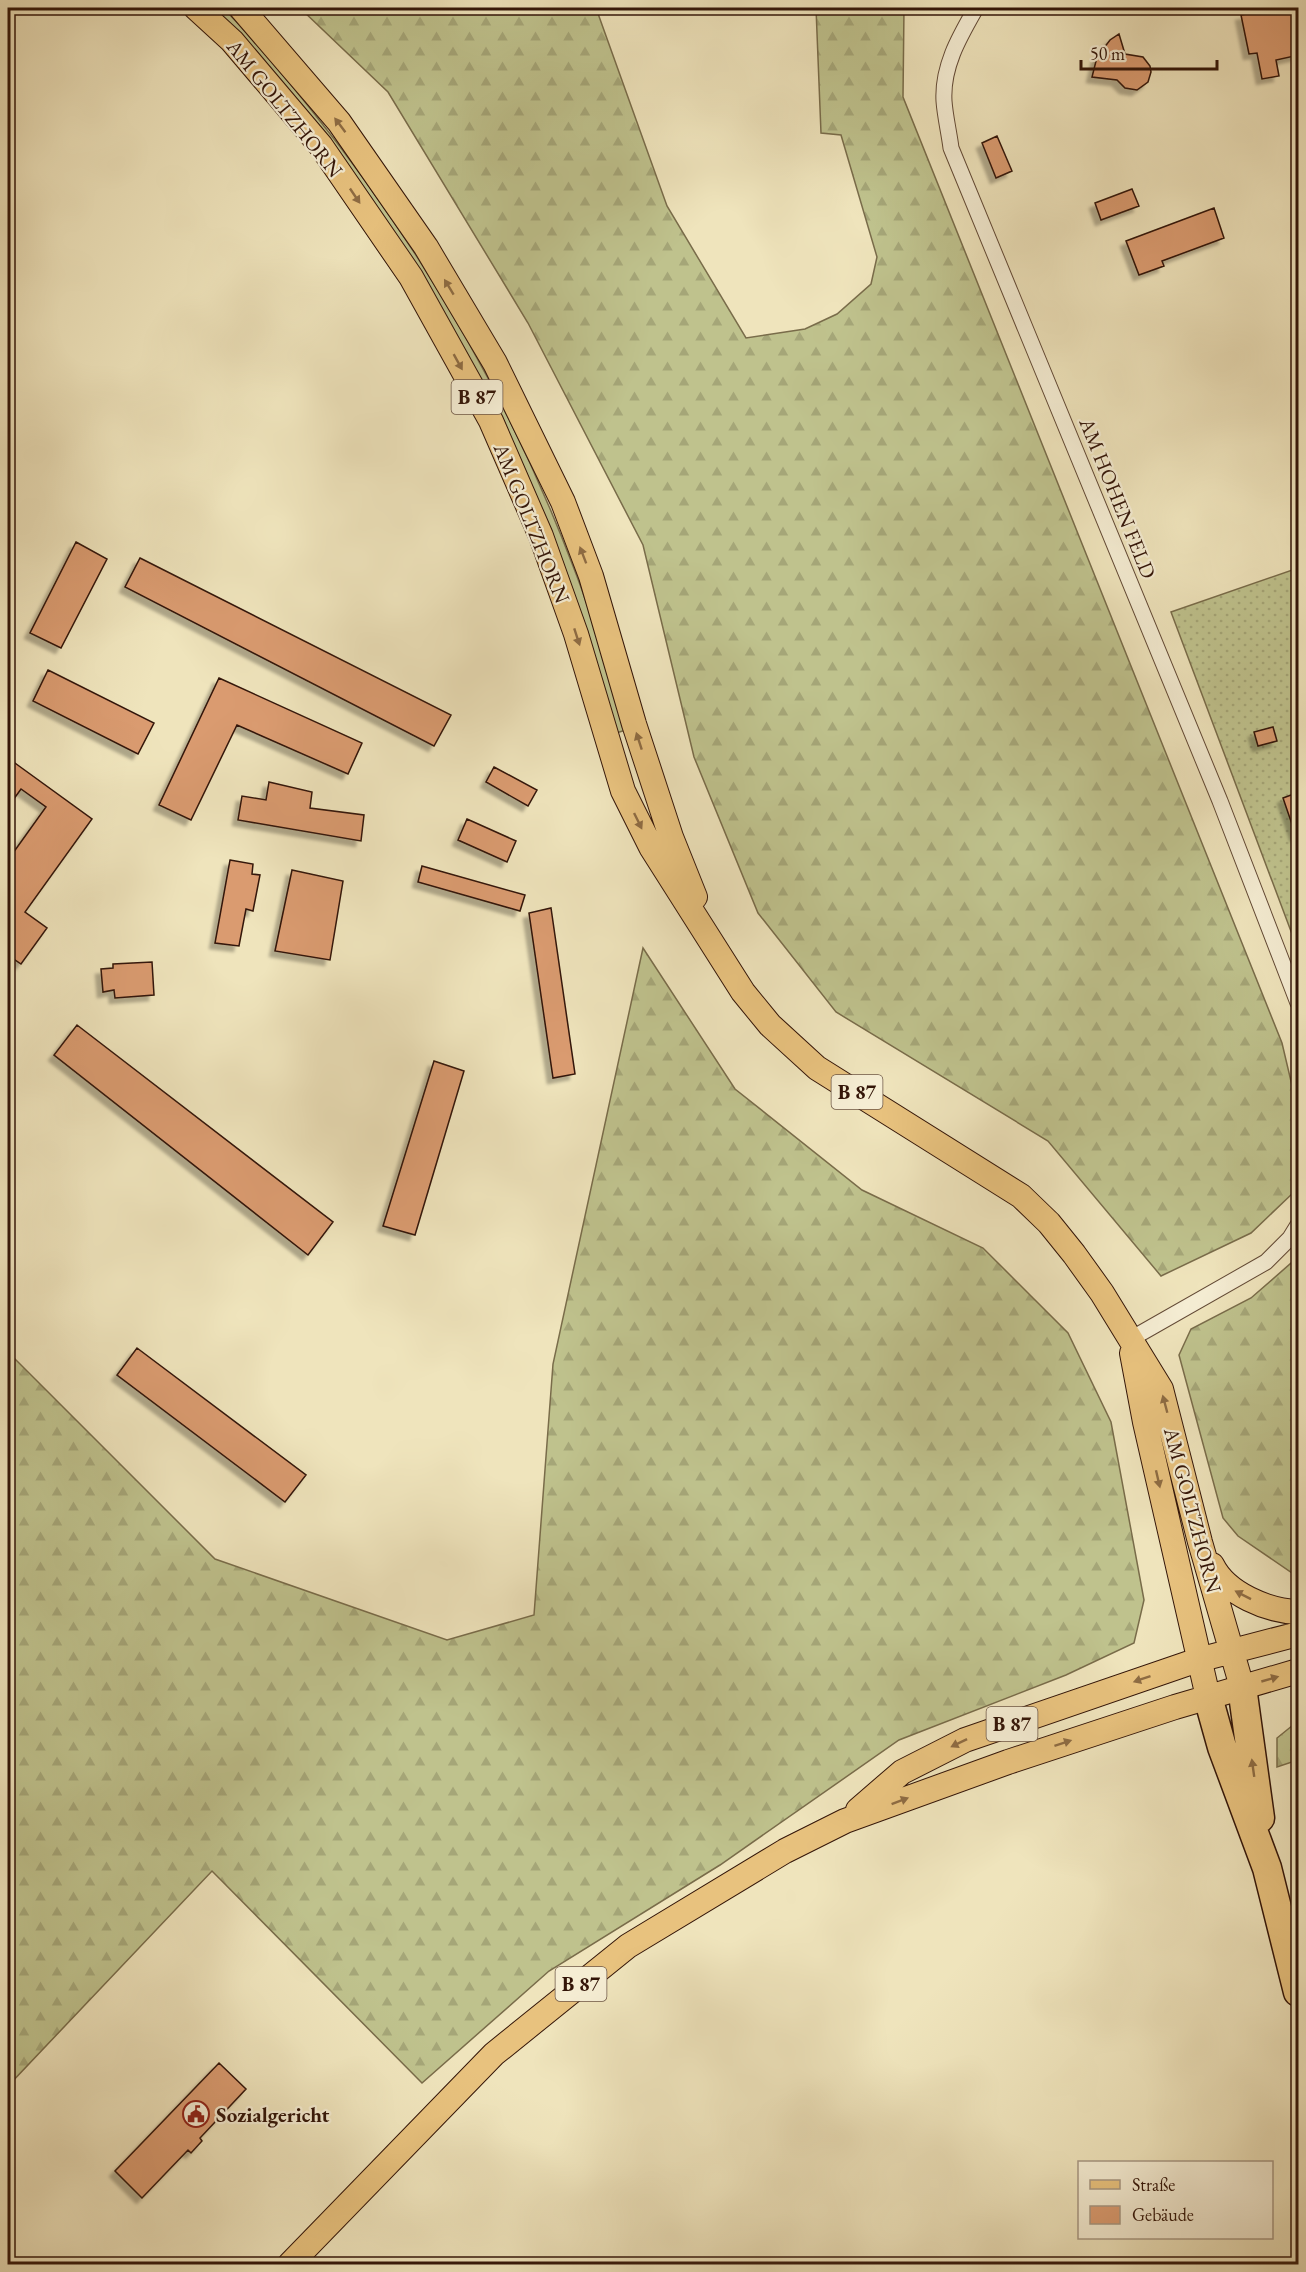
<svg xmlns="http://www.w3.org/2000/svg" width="1306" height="2272" font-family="'EB Garamond',serif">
	<defs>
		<pattern id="forest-firs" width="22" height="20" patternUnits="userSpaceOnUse" patternTransform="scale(1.5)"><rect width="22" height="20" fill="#bfc28d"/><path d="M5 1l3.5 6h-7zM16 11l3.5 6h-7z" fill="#a5a678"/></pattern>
		<pattern id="garden-dots" width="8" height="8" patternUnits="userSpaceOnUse" patternTransform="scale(1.5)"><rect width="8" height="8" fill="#bfc28d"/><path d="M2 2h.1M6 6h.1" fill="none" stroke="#a5a678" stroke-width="1.8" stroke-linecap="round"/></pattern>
		<filter id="shadow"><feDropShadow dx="-5.5" dy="5.5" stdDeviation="1.5" flood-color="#0004"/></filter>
	</defs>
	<rect width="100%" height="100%" fill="#efe4bc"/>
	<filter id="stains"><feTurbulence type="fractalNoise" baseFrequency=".00333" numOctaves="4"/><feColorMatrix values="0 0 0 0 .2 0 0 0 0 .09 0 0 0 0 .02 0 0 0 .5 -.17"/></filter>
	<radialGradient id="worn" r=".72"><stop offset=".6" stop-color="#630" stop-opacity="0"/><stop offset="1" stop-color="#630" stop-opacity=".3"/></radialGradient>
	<!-- grass -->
	<path fill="#bfc28d" stroke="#796c4a" stroke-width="1.5" d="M212,8H223C254,39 282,73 309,107C420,245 510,400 573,566C594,619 609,675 626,730L616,733L516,451Z"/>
	<!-- forest -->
	<path fill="url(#forest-firs)" stroke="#796c4a" stroke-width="1.5" d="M300,8H596L667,206L746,338L805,329L837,314L871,284L877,257L841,135L821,133L816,8H904L903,97L1282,1043L1298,1111V1159L1293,1193L1251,1233L1161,1276L1048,1141L836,1012L758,913L694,757L643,545L528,323L388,92Z
		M643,948L735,1089L862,1190L983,1248L1068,1333L1111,1422L1144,1600L1134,1643L1066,1675L899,1740L720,1865L549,1971L422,2083L212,1871L8,2086V1308L12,1315L11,1327L14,1358L215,1559L447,1640L534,1615L553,1364Z
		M1298,1257V1577L1238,1536L1223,1518L1179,1355L1191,1329L1251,1298Z
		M1298,1721V1760L1277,1767V1738Z"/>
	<!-- garden -->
	<path fill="url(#garden-dots)" stroke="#796c4a" stroke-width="1.5" d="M1298,568V950L1171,612Z"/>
	<!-- building -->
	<path fill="#da9b70" stroke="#331508" stroke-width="1.5" filter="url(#shadow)" d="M1279,8H1299V55L1276,60L1279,76L1262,79L1257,53L1249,54L1241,15Z
		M1119,34L1125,54L1143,57L1150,66L1151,72L1148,82L1137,90L1125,88L1117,80L1092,77L1097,57L1110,40Z
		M997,136L1012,171L996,178L982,143Z
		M1132,189L1139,206L1101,220L1095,203Z
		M1214,208L1224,238L1162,261L1164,266L1139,275L1126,241Z
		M76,542L107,559L61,648L30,633Z
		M140,558L451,715L434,746L125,587Z
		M48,670L154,723L138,754L33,701Z
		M219,678L362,743L348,774L237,725L191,820L159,805Z
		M1273,727L1277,741L1258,746L1254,732Z
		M8,758L92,819L25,912L47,928L21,964L8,955V860L46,807L21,789L8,807Z
		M494,767L537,790L528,806L486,782Z
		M269,782L312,792L310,808L364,815L361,841L238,820L242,796L266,800Z
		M1299,792V835L1296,836L1283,798Z
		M467,819L516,841L507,862L458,840Z
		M230,860L253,864L252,874L260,875L253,911L246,909L239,946L215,943Z
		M422,866L525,895L520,911L418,882Z
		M292,870L343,881L330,960L275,951Z
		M551,908L575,1074L553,1078L529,913Z
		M152,962L154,995L115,998L114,990L103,992L101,969L113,968V964Z
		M77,1025L333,1222L308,1255L54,1055Z
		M434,1061L464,1071L415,1235L383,1226Z
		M137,1348L306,1475L285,1502L117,1375Z
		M219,2063L246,2089L200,2138L202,2141L191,2153L188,2150L142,2198L115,2171Z"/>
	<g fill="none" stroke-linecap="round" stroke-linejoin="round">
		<defs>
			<path id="street" d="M976,8C960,36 942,66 944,101C945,116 949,132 951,148L1220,801L1298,1003
				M1129,1340L1266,1262L1290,1238L1298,1225"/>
			<path id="primary" d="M196,8L232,41L321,146L411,277L491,421L541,536L576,634L623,791L651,847L743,992L770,1025L817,1068L1021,1196L1049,1223L1074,1254L1102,1293L1161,1389L1200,1542L1242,1687
				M241,8L339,122L426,247L495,363L563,502L591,576L634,724L671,837L695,897
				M1132,1353L1145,1422L1208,1697
				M1212,1565C1226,1594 1268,1611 1298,1612
				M858,1810L902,1772L965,1740L1198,1660L1298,1634
				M290,2264L494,2054L628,1946L785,1851L845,1821L1008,1762L1175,1707L1298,1671"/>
			<path id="highway" d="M1242,1687L1260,1818
				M1208,1697L1222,1747L1267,1868L1298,1992"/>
		</defs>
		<!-- street casing -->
		<use href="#street" stroke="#624935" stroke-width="17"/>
		<!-- primary casing -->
		<use href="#primary" stroke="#331508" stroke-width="26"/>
		<!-- highway casing -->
		<use href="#highway" stroke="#331508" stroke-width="31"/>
		<!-- street -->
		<use href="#street" stroke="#f5edd3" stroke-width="15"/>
		<!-- primary -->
		<use href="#primary" stroke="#e8c27e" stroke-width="24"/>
		<!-- highway -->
		<use href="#highway" stroke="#e8c27e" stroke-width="28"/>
	</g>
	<!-- one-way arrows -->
	<defs><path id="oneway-solid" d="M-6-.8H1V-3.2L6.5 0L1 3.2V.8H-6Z" transform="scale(1.5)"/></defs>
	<g fill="#8e6c43">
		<use href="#oneway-solid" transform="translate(340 125) rotate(-127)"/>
		<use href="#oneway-solid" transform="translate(355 196) rotate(56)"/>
		<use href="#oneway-solid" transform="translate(449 287) rotate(-121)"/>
		<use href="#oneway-solid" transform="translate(458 362) rotate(61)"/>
		<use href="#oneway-solid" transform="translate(583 555) rotate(-111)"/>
		<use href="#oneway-solid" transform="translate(577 637) rotate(72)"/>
		<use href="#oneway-solid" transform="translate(639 741) rotate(-108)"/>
		<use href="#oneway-solid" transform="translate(638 821) rotate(64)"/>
		<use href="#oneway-solid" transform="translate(1165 1404) rotate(-105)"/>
		<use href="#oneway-solid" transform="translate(1158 1479) rotate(77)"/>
		<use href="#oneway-solid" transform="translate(1243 1595) rotate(-153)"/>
		<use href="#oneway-solid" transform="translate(1142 1679) rotate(161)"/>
		<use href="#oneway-solid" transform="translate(1270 1679) rotate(-16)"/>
		<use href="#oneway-solid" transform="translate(959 1743) rotate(154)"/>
		<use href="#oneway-solid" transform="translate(1063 1743) rotate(-18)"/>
		<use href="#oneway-solid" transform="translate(1253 1768) rotate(-98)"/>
		<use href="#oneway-solid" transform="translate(900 1801) rotate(-21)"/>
	</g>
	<!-- icons -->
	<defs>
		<symbol id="civic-ring" viewBox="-11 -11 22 22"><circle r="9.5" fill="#f5edd3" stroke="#8f2418" stroke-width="1.5"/><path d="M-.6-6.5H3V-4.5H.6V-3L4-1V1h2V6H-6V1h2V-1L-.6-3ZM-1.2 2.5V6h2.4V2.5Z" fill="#8f2418"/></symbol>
	</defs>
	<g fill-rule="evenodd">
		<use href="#civic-ring" x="181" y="2099" width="30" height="30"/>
	</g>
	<g text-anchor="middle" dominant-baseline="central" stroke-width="4.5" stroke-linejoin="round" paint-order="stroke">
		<!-- shield labels -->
		<g fill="#f5edd3" stroke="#6d5645" stroke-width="1.5">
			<rect x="451.5" y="380" width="51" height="34" rx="4.5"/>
			<rect x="831.5" y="1075" width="51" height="34" rx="4.5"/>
			<rect x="986.5" y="1707" width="51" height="34" rx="4.5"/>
			<rect x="555.5" y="1967" width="51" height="34" rx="4.5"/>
		</g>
		<g font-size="20" font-weight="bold" fill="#331508">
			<text x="477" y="397">B 87</text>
			<text x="857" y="1092">B 87</text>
			<text x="1012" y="1724">B 87</text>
			<text x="581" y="1984">B 87</text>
		</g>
		<!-- street labels -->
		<g font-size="21" fill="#331508" stroke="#f5edd3">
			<text transform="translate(285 108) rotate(51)">AM GOLTZHORN</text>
			<text transform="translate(1118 498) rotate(68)">AM HOHEN FELD</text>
			<text transform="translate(532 523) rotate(68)">AM GOLTZHORN</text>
			<text transform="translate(1193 1510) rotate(75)">AM GOLTZHORN</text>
		</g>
		<!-- poi labels -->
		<g font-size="21" font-weight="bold" fill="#331508" stroke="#f5edd3" text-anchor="start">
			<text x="216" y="2114">Sozialgericht</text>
		</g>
	</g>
	<!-- margin -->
	<rect width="1306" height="2272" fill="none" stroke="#efe4bc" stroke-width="30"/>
	<rect x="9" y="9" width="1288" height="2254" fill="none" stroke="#331508" stroke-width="3"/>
	<rect x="15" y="15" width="1276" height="2242" fill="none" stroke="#331508" stroke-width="1.5"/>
	<!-- legend -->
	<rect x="1078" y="2161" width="195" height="78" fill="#f5edd3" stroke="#a79782" stroke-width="1.5"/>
	<rect x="1090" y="2180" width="30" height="9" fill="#e8c27e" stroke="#a79782" stroke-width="1.5"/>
	<text x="1132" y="2191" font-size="18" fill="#331508">Straße</text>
	<rect x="1090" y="2206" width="30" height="18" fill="#da9b70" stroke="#a79782" stroke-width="1.5"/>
	<text x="1132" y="2221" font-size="18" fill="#331508">Gebäude</text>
	<!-- scale -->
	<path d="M1081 60v9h136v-9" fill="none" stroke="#331508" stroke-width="3"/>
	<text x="1090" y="60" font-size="18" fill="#331508" stroke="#f5edd3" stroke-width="4.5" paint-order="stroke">50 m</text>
	<rect width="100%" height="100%" filter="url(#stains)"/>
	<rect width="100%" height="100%" fill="url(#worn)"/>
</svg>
